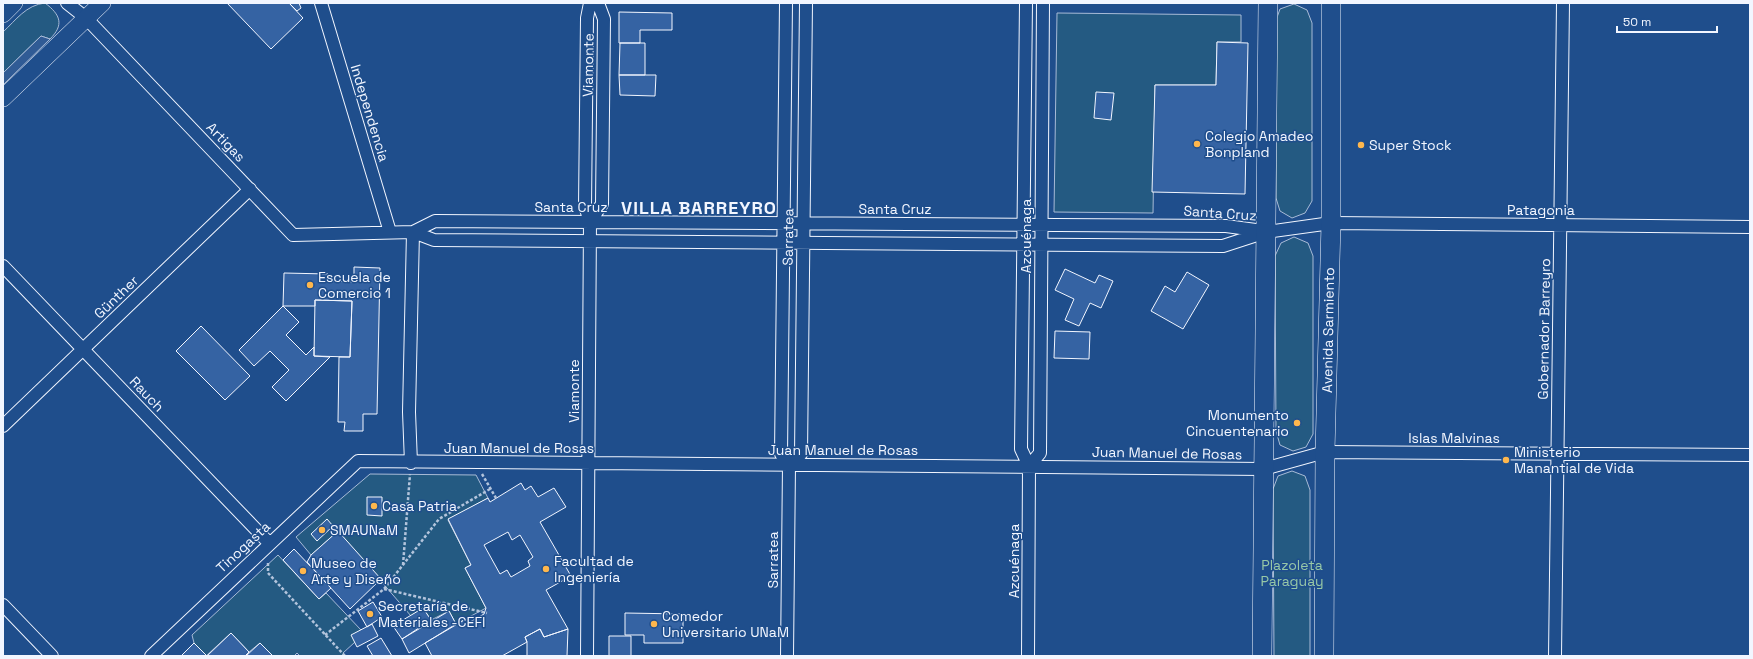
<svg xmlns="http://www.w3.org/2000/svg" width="1753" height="659" font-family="'Space Grotesk',sans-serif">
	<rect width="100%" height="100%" fill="#1f4e8c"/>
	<!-- green -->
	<path fill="#245a82" stroke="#a8bbd7" d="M45,3C61,15 64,25 50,39L41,36L3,73V32C16,20 26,5 45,3Z
		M1294,4L1307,10L1312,23V201L1305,213L1292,218L1280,211L1276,198L1275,23L1280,9Z
		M1057,13L1241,15V42H1217L1216,85H1155L1153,213L1054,212Z
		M1294,237L1308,243L1313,256V434L1306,447L1293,451L1280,445L1276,431L1275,256L1281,243Z
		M1292,471L1305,476L1310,490V656H1274L1273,489L1278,476Z
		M370,474L476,475L488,498L448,520L471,565L465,568L486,608L456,624L449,611L431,620L423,608L411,616L338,531L311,555L296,537Z
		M278,555L319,599L326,593L361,630L355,642L343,653L345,656H300L297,653L294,656H272L260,643L249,652L231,633L206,656L194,643L192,635Z"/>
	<!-- parking -->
	<path fill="#305b95" stroke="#a8bbd7" d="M41,36L50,39L3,85V73Z"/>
	<!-- building -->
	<path fill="#3563a3" stroke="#f2f6ff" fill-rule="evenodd" d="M227,3H289L303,18L271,49Z
		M289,3H299L301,8L297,11Z
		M619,12L672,13V30H640V43H619Z
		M1217,42L1248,43L1245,194L1152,192L1155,85H1216Z
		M620,43H645V75H619Z
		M619,75H656L655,96L620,95Z
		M1096,92L1114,93L1111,120L1094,118Z
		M354,267L380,268L377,414H363V431H344L345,422H338L339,357H350L352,301L315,300V306H283L284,273L328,274V281L354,282Z
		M1065,269L1095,283L1099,275L1113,281L1101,308L1090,303L1079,326L1065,320L1074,299L1055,290Z
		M1187,272L1209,285L1183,329L1151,311L1165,286L1175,292Z
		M315,300L352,301L350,357L314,356Z
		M283,306L299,322L286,335L306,355L314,347V356L330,357L286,401L272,387L289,370L270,351L254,366L239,350Z
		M201,326L250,376L225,400L176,351Z
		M1055,331L1090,332L1089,359L1054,358Z
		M521,483L525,490L531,486L538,497L554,488L566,507L540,522L571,576L546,590L568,629L544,637L540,629L525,637L527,642L502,656H432L425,643L466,619L468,623L484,614L486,608L465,568L471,565L448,519L488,498L490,502ZM508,532L512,540L520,535L533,557L528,561L530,566L511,577L507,570L500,574L484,545Z
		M367,497H382V516L367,515Z
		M327,519L333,526L317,541L311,534Z
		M338,531L381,579L350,609L307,562L311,555Z
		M294,549L331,588L319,599L283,560Z
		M373,602L382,617L367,627L358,611Z
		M423,608L431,620L402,639L393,626Z
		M449,611L456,624L409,653L402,639Z
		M625,613L683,614V643H644V635H625Z
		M372,624L378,636L357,647L351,635Z
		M540,629L544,637L568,629L567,656H527V642L525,637Z
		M231,633L249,652L245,656H207Z
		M609,636H631V656H609Z
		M381,638L392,656H373L367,646Z
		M194,643L207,656H181Z
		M260,643L273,656H246Z"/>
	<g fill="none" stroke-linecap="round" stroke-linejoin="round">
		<defs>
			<path id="minor" d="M67,3L86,18L293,235L413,232L434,240L1223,246L1266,232L1331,223L1750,227
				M321,3L390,232
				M786,3L781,454L789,465L787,656
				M1026,3L1021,449L1029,466L1028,656
				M590,222L602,204L604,19L598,3
				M413,232L435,221L1226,226L1263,231
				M3,266L269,543
				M3,426L250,189
				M411,463L409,412L413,232
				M789,465L801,454L806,3
				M1029,466L1040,453L1043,3
				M3,605L52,656
				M151,656L358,461L1264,469L1325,452L1750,455
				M587,656L590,222L585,206L587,18L590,3
				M1555,656L1563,3"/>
			<path id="secondary" d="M3,14L14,3
				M3,98L102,3"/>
			<path id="primary" d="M1262,656L1268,3
				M1324,656L1325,452L1331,223V3"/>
		</defs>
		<!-- minor casing -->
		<use href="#minor" stroke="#f2f6ff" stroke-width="14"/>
		<!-- secondary casing -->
		<use href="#secondary" stroke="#f2f6ff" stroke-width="18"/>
		<!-- primary casing -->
		<use href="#primary" stroke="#f2f6ff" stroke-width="20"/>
		<!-- path -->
		<path stroke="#b3c4dc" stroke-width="2.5" stroke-dasharray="3 2" stroke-linecap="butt" d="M482,474L496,498
			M268,563V573L345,656
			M403,565L410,474
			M384,589L487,613
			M325,635L384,589L439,519L490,489"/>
		<!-- minor -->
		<use href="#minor" stroke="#1f4e8c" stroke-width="12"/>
		<!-- secondary -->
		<use href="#secondary" stroke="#1f4e8c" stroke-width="17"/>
		<!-- primary -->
		<use href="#primary" stroke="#1f4e8c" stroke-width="19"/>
	</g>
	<!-- markers -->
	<g fill="#ffb74d" stroke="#1f4e8c" stroke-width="1.5">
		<circle cx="1197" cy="144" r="4"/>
		<circle cx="1361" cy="145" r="4"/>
		<circle cx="310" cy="285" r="4"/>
		<circle cx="1297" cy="423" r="4"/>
		<circle cx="1506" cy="460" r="4"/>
		<circle cx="374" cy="506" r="4"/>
		<circle cx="322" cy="530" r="4"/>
		<circle cx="546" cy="569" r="4"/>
		<circle cx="303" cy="571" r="4"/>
		<circle cx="370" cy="614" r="4"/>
		<circle cx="654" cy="624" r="4"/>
	</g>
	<g text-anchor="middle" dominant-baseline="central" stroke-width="3" stroke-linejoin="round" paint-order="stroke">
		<!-- street labels -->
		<g font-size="14" fill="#f2f6ff" stroke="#1f4e8c">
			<text transform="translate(588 65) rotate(-89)">Viamonte</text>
			<text transform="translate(370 113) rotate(73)">Independencia</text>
			<text transform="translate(226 142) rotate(46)">Artigas</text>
			<text x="571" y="207">Santa Cruz</text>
			<text x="895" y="209">Santa Cruz</text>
			<text x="1541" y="210">Patagonia</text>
			<text transform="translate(1220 213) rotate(4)">Santa Cruz</text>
			<text transform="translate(1026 236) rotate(-90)">Azcuénaga</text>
			<text transform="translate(788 237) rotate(-89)">Sarratea</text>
			<text transform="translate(116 297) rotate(-44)">Günther</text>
			<text transform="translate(1544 329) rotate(-89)">Gobernador Barreyro</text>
			<text transform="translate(1328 330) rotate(-89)">Avenida Sarmiento</text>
			<text transform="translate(574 391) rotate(-90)">Viamonte</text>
			<text transform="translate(147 394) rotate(46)">Rauch</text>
			<text x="1454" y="438">Islas Malvinas</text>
			<text x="519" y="448">Juan Manuel de Rosas</text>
			<text x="843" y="450">Juan Manuel de Rosas</text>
			<text transform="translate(1167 453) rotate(1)">Juan Manuel de Rosas</text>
			<text transform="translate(243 547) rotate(-43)">Tinogasta</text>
			<text transform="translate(773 560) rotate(-90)">Sarratea</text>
			<text transform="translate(1014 561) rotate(-90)">Azcuénaga</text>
		</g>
		<!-- poi labels -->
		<g font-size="14" fill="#f2f6ff" stroke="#1f4e8c" text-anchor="start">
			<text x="1205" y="136">Colegio Amadeo<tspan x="1205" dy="16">Bonpland</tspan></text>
			<text x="1369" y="145">Super Stock</text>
			<text x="318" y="277">Escuela de<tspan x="318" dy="16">Comercio 1</tspan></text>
			<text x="1289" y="415" text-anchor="end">Monumento<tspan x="1289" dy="16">Cincuentenario</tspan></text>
			<text x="1514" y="452">Ministerio<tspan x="1514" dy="16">Manantial de Vida</tspan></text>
			<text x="382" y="506">Casa Patria</text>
			<text x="330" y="530">SMAUNaM</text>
			<text x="554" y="561">Facultad de<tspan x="554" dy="16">Ingeniería</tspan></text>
			<text x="311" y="563">Museo de<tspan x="311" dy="16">Arte y Diseño</tspan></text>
			<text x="378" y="606">Secretaría de<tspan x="378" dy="16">Materiales -CEFI</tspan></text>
			<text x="662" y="616">Comedor<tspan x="662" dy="16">Universitario UNaM</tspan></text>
		</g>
		<!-- park labels -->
		<g font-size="14" fill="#97c8a6" stroke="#1f4e8c">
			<text x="1292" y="565">Plazoleta<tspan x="1292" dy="16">Paraguay</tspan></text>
		</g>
		<!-- district labels -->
		<g font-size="18" font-weight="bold" letter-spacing="1" fill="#f2f6ff" stroke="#1f4e8c">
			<text x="699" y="207">VILLA BARREYRO</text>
		</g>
	</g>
	<!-- border -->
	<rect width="1753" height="659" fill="none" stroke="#f2f6ff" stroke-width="8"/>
	<!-- scale -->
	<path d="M1617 26v6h100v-6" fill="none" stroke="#f2f6ff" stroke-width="2"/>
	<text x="1623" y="26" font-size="12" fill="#f2f6ff" stroke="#1f4e8c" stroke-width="3" paint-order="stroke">50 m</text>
</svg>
